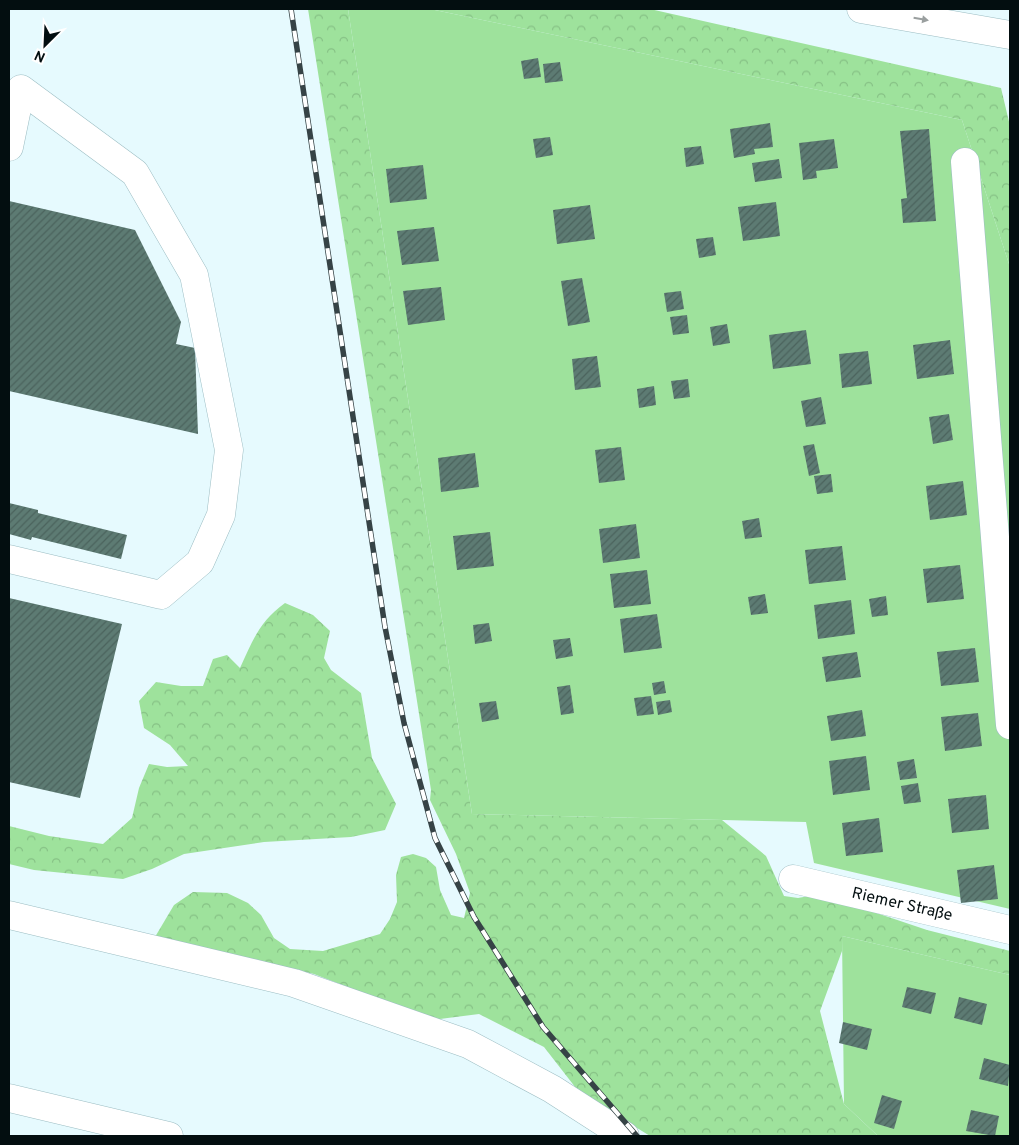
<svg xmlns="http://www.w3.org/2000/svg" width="1019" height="1145" font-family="Overpass,sans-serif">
	<defs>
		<pattern id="forest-crowns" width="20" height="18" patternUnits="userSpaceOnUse" patternTransform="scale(1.25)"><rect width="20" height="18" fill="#9ee29c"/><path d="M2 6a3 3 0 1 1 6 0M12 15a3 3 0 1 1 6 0" fill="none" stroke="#86c185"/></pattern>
		<pattern id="building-hatch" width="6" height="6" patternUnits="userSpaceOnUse" patternTransform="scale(1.25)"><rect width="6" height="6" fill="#5d7b73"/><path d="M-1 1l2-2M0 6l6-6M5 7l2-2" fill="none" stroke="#4b635d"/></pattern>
	</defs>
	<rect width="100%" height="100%" fill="#e6fafe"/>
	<!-- green -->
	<path fill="#9ee29c" d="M348,9H430L962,120L1010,267V909L814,863L806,822L472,814Z
		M842,936L1010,975V1136H878L844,1104Z"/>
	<!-- forest -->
	<path fill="url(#forest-crowns)" d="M308,9H348L472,814L722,820L766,856L784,896L798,898L820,894L927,930L1010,951V975L842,936V951L820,1011L844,1104L878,1136H650L579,1092L544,1047L479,1014L432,1020L314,974L155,937L174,905L193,892L227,893L248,903L261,915L274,938L290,949L323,951L380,934L390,919L397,902L396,875L401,857L413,854L426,858L436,867L440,890L451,915L464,918L470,893L456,854L430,800L431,790Z
		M430,9H650L1001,88L1010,126V267L962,120Z
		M285,603L313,615L330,631L324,658L331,670L361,693L372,758L396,804L385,830L351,837L264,842L184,854L152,869L123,879L34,870L9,864V826L49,836L103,844L132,818L139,788L149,764L167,767L188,766L170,745L144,728L139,701L156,682L181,686H203L213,659L227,655L240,668C253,640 259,622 285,603Z"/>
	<!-- building -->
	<path fill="url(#building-hatch)" d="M538,58L541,77L524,79L521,61Z
		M560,62L563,81L545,83L543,64Z
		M770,123L773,147L754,149L755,154L734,158L730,129Z
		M929,129L936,221L903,223L901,199L907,198L900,131Z
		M550,137L553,155L536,158L533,139Z
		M834,139L838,168L816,171L817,178L803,180L799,143Z
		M701,146L704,164L686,167L684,148Z
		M779,159L782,178L755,182L752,163Z
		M423,165L427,199L390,203L386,169Z
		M9,201L135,230L181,322L176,344L195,348L198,434L9,391Z
		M776,202L780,236L743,241L738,207Z
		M590,205L595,239L557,244L553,210Z
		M434,227L439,261L402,265L397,231Z
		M713,237L716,255L699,258L696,239Z
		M582,278L590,322L568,326L561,281Z
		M441,287L445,320L408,325L403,291Z
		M681,291L684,309L667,312L664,293Z
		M687,315L689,333L673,335L670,317Z
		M727,324L730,343L713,346L710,327Z
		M806,330L811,364L773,369L769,335Z
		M950,340L954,374L917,379L913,345Z
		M868,351L872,384L842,388L839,354Z
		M597,356L601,387L575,390L572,359Z
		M688,379L690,397L674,399L671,381Z
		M654,386L656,405L639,408L637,389Z
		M821,397L826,424L806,427L801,401Z
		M949,414L953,440L933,444L929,417Z
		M814,444L820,473L809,476L803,446Z
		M621,447L625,480L599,483L595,450Z
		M475,453L479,487L441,492L438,458Z
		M831,474L833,492L817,494L814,476Z
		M963,481L967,515L930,520L926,486Z
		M9,503L38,510V513L127,535L121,559L32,537L31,540L9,534Z
		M759,518L762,537L745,539L742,521Z
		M636,524L640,558L603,563L599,529Z
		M490,532L494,566L457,570L453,536Z
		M842,546L846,580L809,584L805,550Z
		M960,565L964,599L927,603L923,569Z
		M647,570L651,604L614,608L610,574Z
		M765,594L768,613L751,615L748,597Z
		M886,596L888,615L872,617L869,599Z
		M9,598L122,624L80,798L9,782Z
		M851,600L855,634L818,639L814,605Z
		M657,614L662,648L624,653L620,619Z
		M489,623L492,641L475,644L473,625Z
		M570,638L573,656L556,659L553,640Z
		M975,648L979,682L941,686L937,652Z
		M857,652L861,677L826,682L822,657Z
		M664,681L666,693L654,695L652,683Z
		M570,685L574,713L561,715L557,687Z
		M651,696L654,714L637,716L634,698Z
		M670,700L672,712L658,715L656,702Z
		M496,701L499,719L482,722L479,703Z
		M862,710L866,736L831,741L827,716Z
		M978,713L982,746L945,751L941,717Z
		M866,756L870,790L833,795L829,761Z
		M914,759L917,778L900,780L897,762Z
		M918,783L921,802L904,804L901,786Z
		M986,795L989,829L952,833L948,799Z
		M879,818L883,852L846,856L842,823Z
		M994,865L998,899L961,903L957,870Z
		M907,987L936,993L931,1014L902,1007Z
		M959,997L987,1004L982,1025L954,1018Z
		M843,1022L872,1029L867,1050L839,1043Z
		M984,1058L1010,1065L1008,1086L979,1079Z
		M882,1095L902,1101L894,1129L874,1123Z
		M971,1110L999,1116L995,1136L966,1131Z"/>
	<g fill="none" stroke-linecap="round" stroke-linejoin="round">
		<defs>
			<path id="minor" d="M9,147L21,89L135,173L194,275L229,450L221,515L200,562L161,595L9,559
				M965,162L1010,725
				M793,879L1010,930
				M9,915L294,983L468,1044L552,1089L625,1136
				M9,1098L169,1136"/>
			<path id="highway" d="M861,9L1010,35"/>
		</defs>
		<!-- minor casing -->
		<use href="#minor" stroke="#9cbdc3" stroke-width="29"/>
		<!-- highway casing -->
		<use href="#highway" stroke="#9cbdc3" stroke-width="29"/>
		<!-- minor -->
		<use href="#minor" stroke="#fff" stroke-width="28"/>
		<!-- highway -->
		<use href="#highway" stroke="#fff" stroke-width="28"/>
		<defs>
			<path id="rail" d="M291,9L385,627L404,723L435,838L474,917L543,1027L637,1136"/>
		</defs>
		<!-- rail casing -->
		<use href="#rail" stroke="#364346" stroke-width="5.5"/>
		<!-- rail -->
		<use href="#rail" stroke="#fff" stroke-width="4" stroke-dasharray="11" stroke-linecap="butt"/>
	</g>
	<!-- one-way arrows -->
	<defs><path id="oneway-solid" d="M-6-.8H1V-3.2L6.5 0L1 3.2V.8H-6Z" transform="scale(1.25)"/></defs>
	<use fill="#9a9f9f" href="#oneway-solid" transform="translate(921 19) rotate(10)"/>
	<g text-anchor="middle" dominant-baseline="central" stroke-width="5" stroke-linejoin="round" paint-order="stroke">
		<!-- street labels -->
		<g font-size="16" fill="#030e10" stroke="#fff">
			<text transform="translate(902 905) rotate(13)">Riemer Straße</text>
		</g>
	</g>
	<!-- border -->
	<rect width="1019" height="1145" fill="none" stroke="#030e10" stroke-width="20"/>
	<!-- north arrow -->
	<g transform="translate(45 45) rotate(204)" stroke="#ffffff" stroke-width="4" paint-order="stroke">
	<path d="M0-4L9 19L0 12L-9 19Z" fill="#030e10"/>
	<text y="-8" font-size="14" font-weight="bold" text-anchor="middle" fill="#030e10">N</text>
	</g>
</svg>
